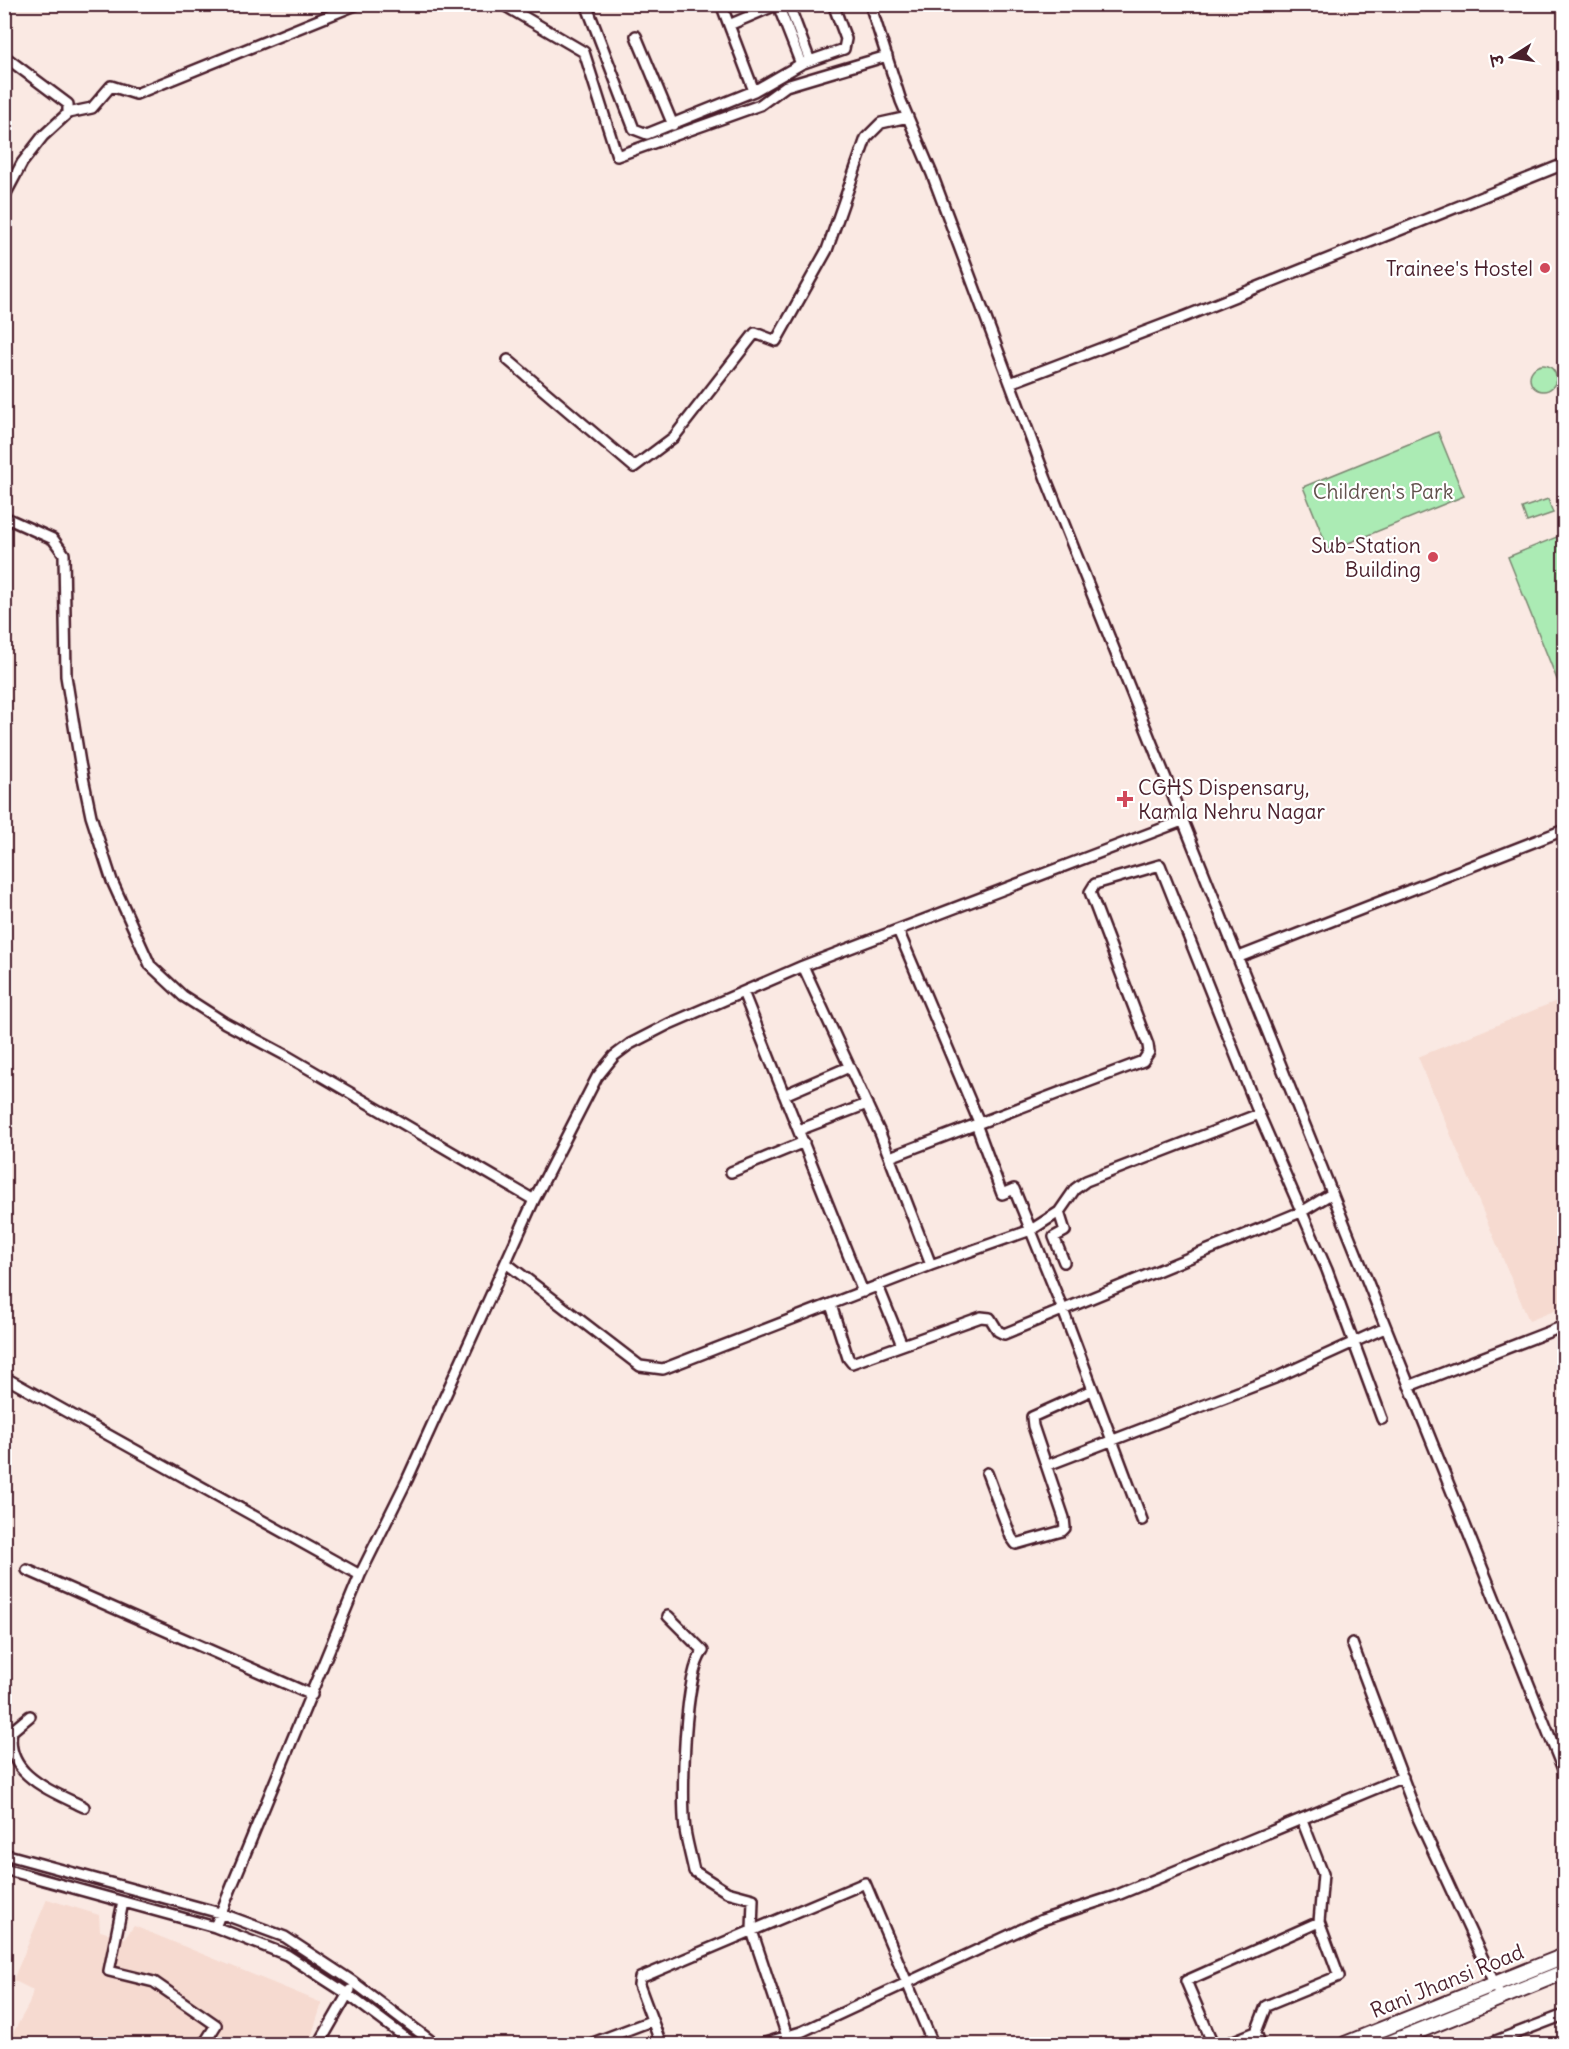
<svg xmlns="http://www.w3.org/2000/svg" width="1569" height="2049" font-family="Delius,'Playpen Sans Deva',sans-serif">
	<rect width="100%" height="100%" fill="#fae9e3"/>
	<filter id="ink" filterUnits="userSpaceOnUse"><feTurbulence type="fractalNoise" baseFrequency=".0167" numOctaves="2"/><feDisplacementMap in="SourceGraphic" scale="12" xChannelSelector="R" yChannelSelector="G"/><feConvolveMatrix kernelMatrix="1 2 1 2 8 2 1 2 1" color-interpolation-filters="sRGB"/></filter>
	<g filter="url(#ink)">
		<!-- built -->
		<path fill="#f6dad0" d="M1564,998V1307L1529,1321L1418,1057Z
			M47,1899L99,1915L100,1931L125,1938L134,1926L322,2003L309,2044H7L29,2004L33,1990L13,1980Z"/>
		<!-- green -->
		<path fill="#abebb4" stroke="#7a8570" stroke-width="1.5" d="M1530 378a13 13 0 1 1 26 0a13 13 0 1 1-26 0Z
			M1438,432L1464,496L1329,551L1303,487Z
			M1548,499L1553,513L1527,522L1522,508Z
			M1564,534V697L1508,557Z"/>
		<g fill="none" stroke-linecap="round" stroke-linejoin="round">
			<defs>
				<path id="minor" d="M502,4L584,52L617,156L760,105L786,86L887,56
					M586,4L634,129L647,134L754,91L801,64L844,49L846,39L833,4
					M721,4L754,91
					M870,4L901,101L932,174L1046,479L1564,1772
					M790,8L810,61
					M781,13L801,64
					M729,25L776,5
					M636,36L673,125
					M4,56L68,104V113
					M4,197L22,163L43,136L68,113L92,108L111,86L136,94L358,4
					M508,360L634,467L674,437L755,333L776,341L827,250L866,138L881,123L908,117
					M1010,383L1186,316L1564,164
					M4,517L53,539L64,554L66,676L80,763L91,816L112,881L150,965L183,996L225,1023L287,1056L534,1200
					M898,930L979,1122
					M1239,957L1564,830
					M803,966L880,1133L931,1265
					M743,992L863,1292
					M784,1095L849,1067
					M976,1124L1002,1194L1014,1189L1063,1310L1142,1520
					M799,1130L867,1104
					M890,1157L1143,1061L1149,1052L1148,1045L1090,892L1095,884L1160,865L1259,1114L1327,1270L1382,1419
					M731,1172L804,1142
					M1059,1212L1065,1231L1054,1237L1064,1262
					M506,1263L640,1366L663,1369L931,1265L1031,1230L1059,1212L1075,1189L1086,1181L1259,1114
					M878,1286L902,1345
					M831,1305L848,1358L852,1363L981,1317L990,1318L998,1331L1004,1334L1303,1211L1331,1194
					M4,1377L360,1575
					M1409,1386L1564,1326
					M1048,1465L1275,1378L1385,1328
					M987,1473L1011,1537L1016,1544L1062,1531L1065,1528L1064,1518L1033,1426L1032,1417L1092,1390
					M27,1570L312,1695
					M668,1616L703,1651C684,1674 681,1797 685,1830C687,1843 691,1857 694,1871L727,1892L753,1899L752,1931L787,2036
					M1352,1643L1417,1816L1501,1998
					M30,1716L12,1731C4,1775 52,1791 84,1807
					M1302,1820L1323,1874L1319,1922
					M4,1854L220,1913L285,1937L352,1981L435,2044
					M4,1869L215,1927L287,1955L346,1993L414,2044
					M123,1902L109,1971L154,1982L216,2025L204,2044
					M215,1927L360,1575L407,1480L534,1200L597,1077L614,1056L630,1044L669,1024L803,966L1182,821
					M319,2044L350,1990
					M590,2044L651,2021
					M661,2044L639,1985L640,1978L865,1883L933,2044
					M762,2044L801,2032L1042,1920L1115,1896L1403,1777
					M919,2044L931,2039
					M1213,2044L1186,1981L1319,1922L1339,1976L1266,2006L1256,2032
					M1226,2044L1256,2032L1260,2044
					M1488,2044L1564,2015"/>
				<path id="highway" d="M1345,2044L1564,1956
					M1387,2044L1564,1972"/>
			</defs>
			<!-- minor casing -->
			<use href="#minor" stroke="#4a1f2b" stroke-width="14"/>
			<!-- highway casing -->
			<use href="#highway" stroke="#4a1f2b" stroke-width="18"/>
			<!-- minor -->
			<use href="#minor" stroke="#fff" stroke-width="9"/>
			<!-- highway -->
			<use href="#highway" stroke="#fff" stroke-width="14"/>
		</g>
	</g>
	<!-- markers -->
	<g fill="#d1495b" stroke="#fff" stroke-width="2">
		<circle cx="1545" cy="268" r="6"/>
		<circle cx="1433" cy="557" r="6"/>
		<path d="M1122 790h6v6h6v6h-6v6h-6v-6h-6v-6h6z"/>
	</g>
	<g text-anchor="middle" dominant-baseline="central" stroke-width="4.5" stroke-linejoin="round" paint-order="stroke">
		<!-- poi labels -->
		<g font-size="21" fill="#4a1f2b" stroke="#fff" text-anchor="end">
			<text x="1533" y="268">Trainee's Hostel</text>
			<text x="1421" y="545">Sub-Station<tspan x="1421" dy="24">Building</tspan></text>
			<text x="1138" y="787" text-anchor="start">CGHS Dispensary,<tspan x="1138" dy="24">Kamla Nehru Nagar</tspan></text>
		</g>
		<!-- park labels -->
		<g font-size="21" fill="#62524d" stroke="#fff">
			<text x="1383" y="491">Children's Park</text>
		</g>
		<!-- street labels -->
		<g font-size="21" fill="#4a1f2b" stroke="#fff">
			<text transform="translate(1447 1981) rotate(-22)">Rani Jhansi Road</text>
		</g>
	</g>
	<!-- margin -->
	<rect width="1569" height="2049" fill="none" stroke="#fff" stroke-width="24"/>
	<rect x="12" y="12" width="1545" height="2025" fill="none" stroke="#4a1f2b" stroke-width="2" filter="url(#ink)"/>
	<!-- north arrow -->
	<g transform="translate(1512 57) rotate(258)" stroke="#ffffff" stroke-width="4.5" paint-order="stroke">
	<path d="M0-4.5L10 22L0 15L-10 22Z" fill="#4a1f2b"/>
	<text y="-9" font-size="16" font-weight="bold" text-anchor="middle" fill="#4a1f2b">उ</text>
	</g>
</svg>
